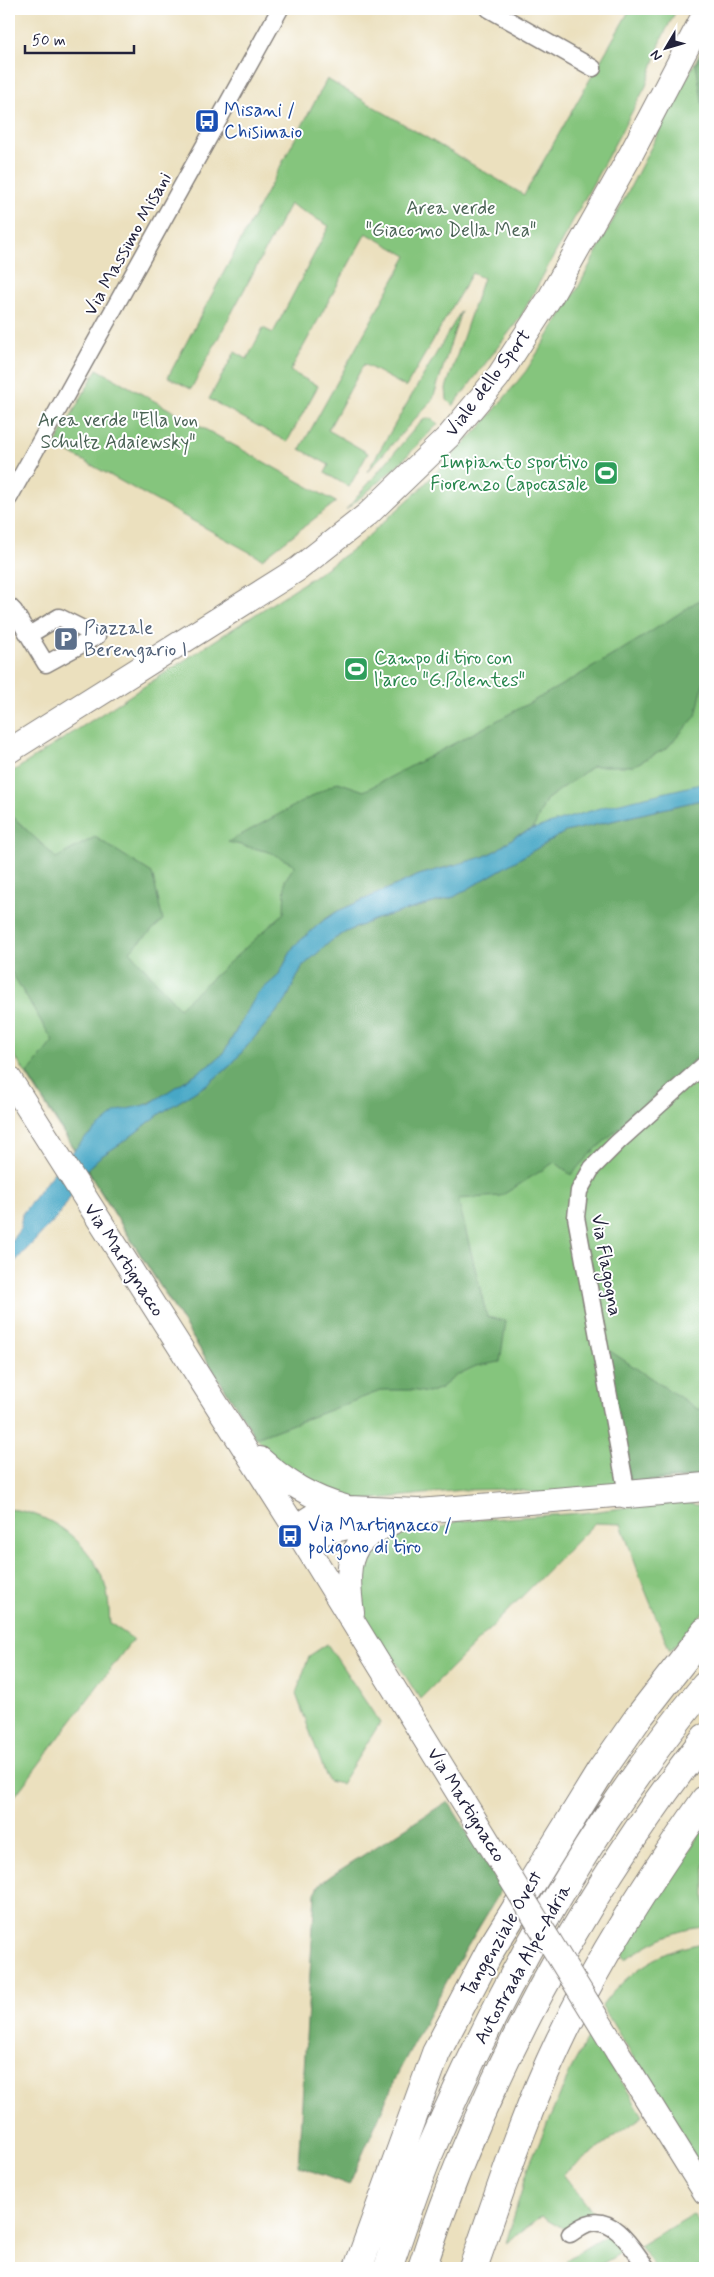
<svg xmlns="http://www.w3.org/2000/svg" width="714" height="2277" font-family="Mynerve,sans-serif">
	<rect width="100%" height="100%" fill="#fff"/>
	<filter id="ink" filterUnits="userSpaceOnUse"><feTurbulence type="fractalNoise" baseFrequency=".02" numOctaves="2"/><feDisplacementMap in="SourceGraphic" scale="10" xChannelSelector="R" yChannelSelector="G"/><feConvolveMatrix kernelMatrix="1 2 1 2 8 2 1 2 1" color-interpolation-filters="sRGB"/></filter>
	<filter id="wash" filterUnits="userSpaceOnUse"><feTurbulence type="fractalNoise" baseFrequency=".0096" numOctaves="4" result="noise"/><feDisplacementMap in="SourceGraphic" scale="20" xChannelSelector="R" yChannelSelector="G"/><feGaussianBlur stdDeviation="1.12" result="paint"/><feColorMatrix in="noise" values="0 0 0 0 0 0 0 0 0 0 0 0 0 0 0 0 0 1.4 0 .05"/><feComposite in="paint" operator="in"/></filter>
	<g filter="url(#wash)">
		<rect width="100%" height="100%" fill="#ebe0be"/>
		<!-- green -->
		<path fill="#85c57d" stroke="#54745c" d="M634,9H677L662,38L646,86L520,318L453,406L447,400L446,388L483,278L472,273L406,387L364,364L328,430L368,453L349,487L325,473L329,465L300,449L407,256L366,233L290,371L318,386L287,442L209,399L235,352L247,359L263,328L273,333L329,226L290,204L191,389L168,377L327,79L524,195L629,11Z
			M705,43V1476L544,1494L511,1489L462,1490L347,1502L290,1473L256,1438L9,1047V913L56,858L9,813V774L313,577L356,547L417,492L484,423L526,371L578,288Z
			M461,311L433,399L367,472Z
			M97,369L336,502L262,559L55,445Z
			M430,418L438,424L396,467L346,510L416,427L423,420Z
			M669,1502H687L705,1508V1610L670,1651L643,1585L621,1524L595,1523L420,1699L397,1663L376,1644L360,1610L355,1576L367,1545L394,1532L433,1531L458,1521L582,1513Z
			M9,1509C54,1513 96,1547 107,1592C109,1602 109,1613 110,1623L133,1639L9,1804Z
			M327,1644L380,1723L341,1784L328,1781L296,1694L309,1656Z
			M705,1826V1927C675,1929 652,1942 627,1958H624L622,1953Z
			M705,1943V2175L602,2006C626,1972 664,1948 705,1943Z
			M591,2032L643,2116L563,2174L595,2215L566,2230L542,2216L506,2243L530,2163L573,2065Z
			M693,2214L705,2232V2268H656L639,2246Z
			M610,2233L624,2251L595,2268H572L566,2260Z"/>
		<!-- forest -->
		<path fill="#6caa6c" stroke="#476654" d="M705,45V120L696,64Z
			M705,599V676L696,716L667,748L633,766H593L546,800L533,829L516,836L497,850L483,857L419,875L338,911L324,920L294,946L278,976L249,1007L223,1054L211,1064L160,1097L85,1138L75,1150L27,1074L53,1041L9,968V813L56,858L95,837L152,873L163,920L130,951L179,1008L284,913L285,880L295,865L269,852L228,842L338,782L364,791C477,731 591,674 696,602Z
			M705,799V1050L587,1157L571,1175L555,1162L501,1196L458,1199L487,1317L506,1321L500,1362L476,1366L457,1375L441,1388L428,1393L411,1390H383L256,1438L87,1169L100,1157L126,1140L161,1113L209,1083L230,1066L285,1002L302,967L331,941L346,932L376,919L454,897L565,832Z
			M607,1349L699,1410L705,1402V1475L630,1482Z
			M448,1801L502,1889L448,1979L399,2071L349,2185L298,2166L315,1893L320,1884L332,1875Z"/>
		<!-- water -->
		<path fill="#46a7c6" stroke="#346480" d="M705,783V799L565,832L454,897L376,919L346,932L331,941L302,967L285,1002L230,1066L209,1083L161,1113L126,1140L100,1157L87,1169L60,1214L9,1268V1244L20,1229L22,1214L50,1177L85,1138L118,1111L149,1104L211,1064L223,1054L257,994L278,976L294,946L324,920L338,911L419,875L483,857L497,850L516,836L533,829L603,807Z"/>
	</g>
	<g filter="url(#ink)">
		<g fill="none" stroke-linecap="round" stroke-linejoin="round">
			<defs>
				<path id="street" d="M489,9L593,68
					M9,498L280,9
					M9,606L14,611L46,664L97,636L59,617L29,635
					M627,1494L576,1217L579,1191L592,1168L618,1142L705,1064
					M570,2234C575,2231 581,2226 587,2224C614,2214 634,2251 647,2268"/>
				<path id="secondary" d="M9,751L298,569L368,514L449,436L498,377L551,296L630,156L705,13
					M9,1078L297,1531L497,1856
					M260,1459C286,1482 311,1498 345,1507
					M297,1531L305,1521L316,1514L328,1510L349,1508L419,1511L627,1494
					M297,1531L316,1534L380,1520
					M352,1613C343,1548 353,1538 412,1514
					M617,2051L705,2192"/>
				<path id="highway" d="M627,1494L705,1487
					M358,2268L436,2053L491,1949L601,1771L638,1718L705,1632
					M388,2268C402,2229 414,2189 430,2151C501,1986 590,1824 705,1686
					M422,2268C482,2081 584,1893 705,1738
					M473,2268C500,2192 524,2115 559,2042C599,1957 651,1877 705,1800"/>
			</defs>
			<!-- street casing -->
			<use href="#street" stroke="#86817c" stroke-width="19"/>
			<!-- secondary casing -->
			<use href="#secondary" stroke="#86817c" stroke-width="26"/>
			<!-- highway casing -->
			<use href="#highway" stroke="#86817c" stroke-width="30"/>
			<!-- street -->
			<use href="#street" stroke="#fff" stroke-width="16"/>
			<!-- secondary -->
			<use href="#secondary" stroke="#fff" stroke-width="24"/>
			<!-- highway -->
			<use href="#highway" stroke="#fff" stroke-width="28"/>
			<defs>
				<path id="secondary-bridge" d="M497,1856L617,2051"/>
			</defs>
			<!-- secondary-bridge casing -->
			<use href="#secondary-bridge" stroke="#86817c" stroke-width="26" stroke-linecap="butt"/>
			<!-- secondary-bridge -->
			<use href="#secondary-bridge" stroke="#fff" stroke-width="24"/>
		</g>
	</g>
	<!-- icons -->
	<defs>
		<symbol id="bus-square" viewBox="-11 -11 22 22"><rect x="-9" y="-9" width="18" height="18" rx="4" fill="#1a4fb4" stroke="#fff"/><path d="M-5-6H5V4H4V6H2V4H-2V6H-4V4H-5ZM-3.5-4V0h7V-4ZM-3.5 1.2v1.5H-2V1.2ZM2 1.2v1.5H3.5V1.2Z" fill="#fff"/></symbol>
		<symbol id="stadium-square" viewBox="-11 -11 22 22"><rect x="-9" y="-9" width="18" height="18" rx="4" fill="#2e9e5b" stroke="#fff"/><path d="M0-5a6.5 5 0 1 0 0 10a6.5 5 0 1 0 0-10ZM-3.5-1.8h7v3.6h-7Z" fill="#fff"/></symbol>
		<symbol id="parking-square" viewBox="-11 -11 22 22"><rect x="-9" y="-9" width="18" height="18" rx="4" fill="#5c6f8a" stroke="#fff"/><path d="M-3.5-5.5H1a3.5 3.5 0 0 1 0 7H-1V5.5H-3.5ZM-1-3.4V-.6H.8a1.4 1.4 0 0 0 0-2.8Z" fill="#fff"/></symbol>
	</defs>
	<g fill-rule="evenodd">
		<use href="#bus-square" x="193" y="107" width="28" height="28"/>
		<use href="#stadium-square" x="592" y="459" width="28" height="28"/>
		<use href="#parking-square" x="52" y="625" width="28" height="28"/>
		<use href="#stadium-square" x="342" y="655" width="28" height="28"/>
		<use href="#bus-square" x="276" y="1522" width="28" height="28"/>
	</g>
	<g text-anchor="middle" dominant-baseline="central" stroke-width="4" stroke-linejoin="round" paint-order="stroke">
		<!-- transit labels -->
		<g font-size="19" fill="#164399" stroke="#fff" text-anchor="start">
			<text x="224" y="110">Misani /<tspan x="224" dy="22">Chisimaio</tspan></text>
			<text x="308" y="1525">Via Martignacco /<tspan x="308" dy="22">poligono di tiro</tspan></text>
		</g>
		<!-- park labels -->
		<g font-size="19" fill="#4a6355" stroke="#fff">
			<text x="451" y="208">Area verde<tspan x="451" dy="22">"Giacomo Della Mea"</tspan></text>
			<text x="118" y="420">Area verde "Ella von<tspan x="118" dy="22">Schultz Adaiewsky"</tspan></text>
		</g>
		<!-- street labels -->
		<g font-size="19" fill="#22223b" stroke="#fff">
			<text transform="translate(128 244) rotate(-61)">Via Massimo Misani</text>
			<text transform="translate(488 383) rotate(-53)">Viale dello Sport</text>
			<text transform="translate(124 1260) rotate(57)">Via Martignacco</text>
			<text transform="translate(606 1265) rotate(80)">Via Flagogna</text>
			<text transform="translate(466 1805) rotate(58)">Via Martignacco</text>
			<text transform="translate(502 1934) rotate(-60)">Tangenziale Ovest</text>
			<text transform="translate(523 1964) rotate(-61)">Autostrada Alpe-Adria</text>
		</g>
		<!-- leisure labels -->
		<g font-size="19" fill="#27864d" stroke="#fff" text-anchor="end">
			<text x="588" y="462">Impianto sportivo<tspan x="588" dy="22">Fiorenzo Capocasale</tspan></text>
			<text x="374" y="658" text-anchor="start">Campo di tiro con<tspan x="374" dy="22">l'arco "G.Polentes"</tspan></text>
		</g>
		<!-- service labels -->
		<g font-size="19" fill="#4e5e75" stroke="#fff" text-anchor="start">
			<text x="84" y="628">Piazzale<tspan x="84" dy="22">Berengario I</tspan></text>
		</g>
	</g>
	<!-- margin -->
	<rect width="714" height="2277" fill="none" stroke="#fff" stroke-width="30"/>
	<!-- north arrow -->
	<g transform="translate(666 48) rotate(232)" stroke="#ffffff" stroke-width="4" paint-order="stroke">
	<path d="M0-4L9 19L0 12L-9 19Z" fill="#22223b"/>
	<text y="-8" font-size="14" font-weight="bold" text-anchor="middle" fill="#22223b">N</text>
	</g>
	<!-- scale -->
	<path d="M25 45v8h109v-8" fill="none" stroke="#22223b" stroke-width="2.5"/>
	<text x="32" y="45" font-size="15" fill="#22223b" stroke="#ffffff" stroke-width="4" paint-order="stroke">50 m</text>
</svg>
